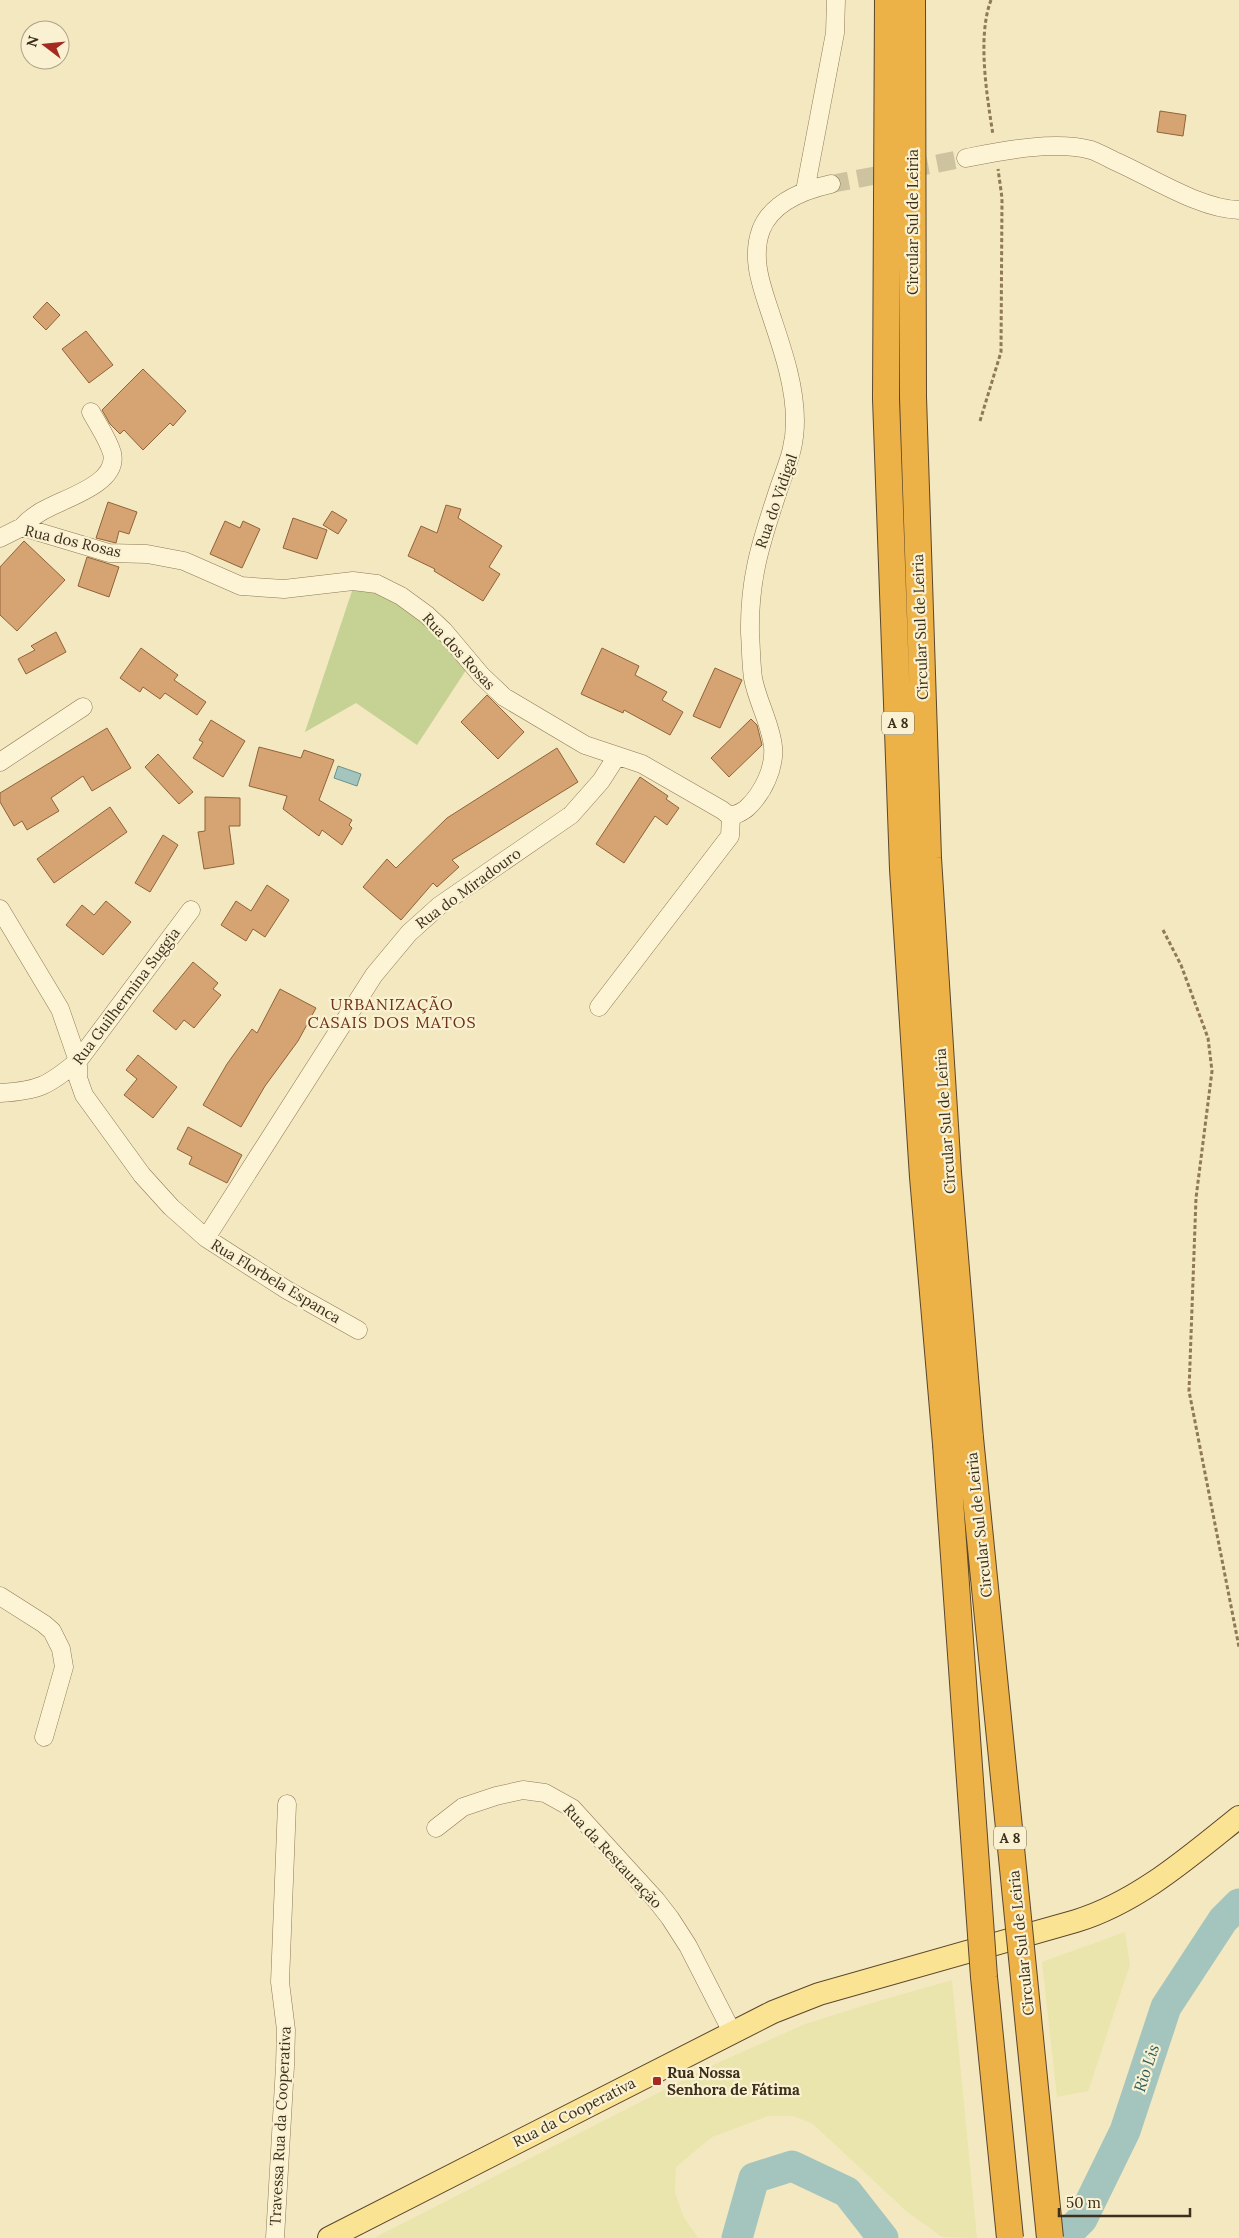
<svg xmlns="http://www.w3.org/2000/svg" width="1239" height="2238" font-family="Lora,serif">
	<rect width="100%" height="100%" fill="#f3e8c0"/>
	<!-- farmland -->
	<path fill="#eae5ad" d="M1125,1932L1130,1965L1088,2091L1057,2097L1042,1962Z
		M952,1980L977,2238L942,2237L906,2211L813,2124L793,2116H768L712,2137L676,2167L675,2192L683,2216L698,2238H374L713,2065L805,2024L872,2003Z"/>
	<!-- green -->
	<path fill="#c5d293" d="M354,585L400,598L468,667L417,745L356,703L305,732Z"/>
	<!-- water -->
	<path fill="#a4c5be" stroke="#69948d" d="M338,766L361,774L357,786L334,778Z"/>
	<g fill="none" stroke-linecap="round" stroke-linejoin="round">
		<!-- river -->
		<path stroke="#a4c5be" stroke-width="31" d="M737,2238L754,2178L792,2166L847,2192L883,2238
			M1063,2238L1082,2219L1125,2131L1166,2007L1223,1920L1239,1904"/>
	</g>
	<!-- building -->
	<path fill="#d6a472" stroke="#916339" d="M1160,111L1186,115L1183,136L1157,132Z
		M47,302L60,315L46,330L33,317Z
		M86,331L113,365L89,383L62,349Z
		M143,369L186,411L173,426L170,423L143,450L124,430L120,434L110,424L102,410Z
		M108,502L137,512L129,534L119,531L116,543L96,538Z
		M446,505L461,509L458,518L502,546L489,567L500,574L483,601L434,571L435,569L408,556L421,526L437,533Z
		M332,511L347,520L338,534L323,525Z
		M293,518L327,530L317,559L283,548Z
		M225,521L240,528L243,521L260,529L242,568L210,554Z
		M24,541L65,580L17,631L0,615V567Z
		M87,557L119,567L109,597L78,586Z
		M56,632L66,652L26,674L18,659L35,650L31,646Z
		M141,648L178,675L174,680L206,702L197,715L165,693L160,699L143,687L140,692L120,678Z
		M602,648L639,666L635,675L667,692L662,700L683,712L670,735L624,710L623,713L581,694Z
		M715,668L742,680L720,728L693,716Z
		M487,695L524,732L498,759L461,722Z
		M751,719L757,725L762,745L729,777L711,758Z
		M211,720L245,741L223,777L193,758L203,742L199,740Z
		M107,728L131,768L92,791L83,776L51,798L59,811L27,830L22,821L14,826L0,802V793Z
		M259,747L301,758L304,750L334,760L319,800L352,820L349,825L352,828L342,845L322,830L319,836L283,809L287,796L249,786Z
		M557,748L578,782L452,860L459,867L437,887L433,883L401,920L363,887L387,859L396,868L447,818Z
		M158,754L193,792L179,804L145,767Z
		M640,777L668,796L666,799L679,808L667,825L655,816L624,863L596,844Z
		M205,797L240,798V826H229L234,864L204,869L198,832L205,831Z
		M110,807L127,832L54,883L37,859Z
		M163,835L178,845L150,892L135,883Z
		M267,885L289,900L265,937L253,929L246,941L221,925L236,901L251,911Z
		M106,901L131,922L103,955L66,925L82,905L94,915Z
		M193,962L218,983L213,989L221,995L194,1028L184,1020L176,1030L153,1011Z
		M280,989L316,1008L298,1041L265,1086L241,1127L203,1105L227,1064L252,1029L257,1033Z
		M138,1055L177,1087L153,1118L124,1095L137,1079L126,1070Z
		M188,1127L242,1155L227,1183L189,1164L192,1157L177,1149Z"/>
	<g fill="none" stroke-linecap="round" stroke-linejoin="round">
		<!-- minor-tunnel -->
		<path stroke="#cec39f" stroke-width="18" stroke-dasharray="18 9" stroke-linecap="butt" d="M831,184L966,158"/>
		<defs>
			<path id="minor" d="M966,158C1002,151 1055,140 1091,150C1100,153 1110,159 1119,163C1154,179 1201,209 1239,210
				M805,191L835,33L836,0
				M22,527C30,518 39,512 50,507C69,497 119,482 112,453C108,439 98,425 91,412
				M0,538L22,527L109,553L147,554L184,561L241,586L284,589L353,581L377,584L401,596L427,615L444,631L481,675L504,697L585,745L642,764L722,810L731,817L730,836L599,1007
				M0,762L83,707
				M731,817C736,814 743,812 747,808C763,793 775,768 773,747C771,724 757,701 753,678C751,664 751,647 750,633C749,581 760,545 776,497C785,468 795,452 795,421C795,386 783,351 772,318C763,290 750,260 761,230C772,202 804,190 831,184
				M0,909L60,1009L78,1061V1078L84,1095L142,1175L171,1207L206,1238L287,1290L358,1330
				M0,1093C39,1091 49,1085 78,1061L191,910
				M206,1238L374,975L409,933L439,906L571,815L601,781L617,756
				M0,1596L44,1624L52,1631L61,1649L64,1667L44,1737
				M436,1828L463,1807L496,1796L523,1790L545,1793L572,1808L656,1900L670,1918L688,1946L732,2032
				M275,2238L285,2066L286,2030L280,1982L287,1804"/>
			<path id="major" d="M329,2238L773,2012L819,1994L1076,1921C1138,1902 1189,1857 1239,1817"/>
			<path id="highway" d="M888,0L886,399L903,869L923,1177L946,1444
				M912,0L913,397L928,858L948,1173L970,1438"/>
		</defs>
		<!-- minor casing -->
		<use href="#minor" stroke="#8f7956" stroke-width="19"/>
		<!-- major casing -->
		<use href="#major" stroke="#5c462b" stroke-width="24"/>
		<!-- highway casing -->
		<use href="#highway" stroke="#5c462b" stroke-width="28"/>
		<!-- path -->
		<path stroke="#8f7956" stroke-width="3" stroke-dasharray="4 2.5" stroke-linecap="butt" d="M991,0C977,37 987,96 993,135
			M980,421L1001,352L1002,198L998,169
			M1163,930L1181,965L1208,1038L1212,1071L1196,1198L1189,1391L1239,1647"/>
		<!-- minor -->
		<use href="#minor" stroke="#fdf4d5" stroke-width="18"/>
		<!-- major -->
		<use href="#major" stroke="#fae494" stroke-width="22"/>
		<!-- highway -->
		<use href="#highway" stroke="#ecb247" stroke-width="26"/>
		<defs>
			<path id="highway-bridge" d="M970,1438L1050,2238
				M946,1444L984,1977L1010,2238"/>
		</defs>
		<!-- highway-bridge casing -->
		<use href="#highway-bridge" stroke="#5c462b" stroke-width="28" stroke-linecap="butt"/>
		<!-- highway-bridge -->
		<use href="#highway-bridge" stroke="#ecb247" stroke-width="26"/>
	</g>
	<!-- markers -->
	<rect fill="#a52a1f" stroke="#f9f1d1" stroke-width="2" x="652" y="2076" width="10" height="10" rx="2.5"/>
	<g text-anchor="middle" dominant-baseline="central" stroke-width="4.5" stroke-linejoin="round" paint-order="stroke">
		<!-- shield labels -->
		<g fill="#f9f1d1" stroke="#756952" stroke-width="1">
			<rect x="882" y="711.5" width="32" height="23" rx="4"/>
			<rect x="994" y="1826.5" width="32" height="23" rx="4"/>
		</g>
		<g font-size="14" font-weight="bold" fill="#3c2f1c">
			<text x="898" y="723">A 8</text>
			<text x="1010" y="1838">A 8</text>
		</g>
		<!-- street labels -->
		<g font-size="15" fill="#3c2f1c" stroke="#f9f1d1">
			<text transform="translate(912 222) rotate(-90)">Circular Sul de Leiria</text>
			<text transform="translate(776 501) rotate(-71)">Rua do Vidigal</text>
			<text transform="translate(73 541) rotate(13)">Rua dos Rosas</text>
			<text transform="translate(920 627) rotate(-92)">Circular Sul de Leiria</text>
			<text transform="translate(459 651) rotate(47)">Rua dos Rosas</text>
			<text transform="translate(468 888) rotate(-36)">Rua do Miradouro</text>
			<text transform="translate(126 996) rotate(-53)">Rua Guilhermina Suggia</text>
			<text transform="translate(945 1121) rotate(-94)">Circular Sul de Leiria</text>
			<text transform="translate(276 1281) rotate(31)">Rua Florbela Espanca</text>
			<text transform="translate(979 1525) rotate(-96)">Circular Sul de Leiria</text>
			<text transform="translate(613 1856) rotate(47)">Rua da Restauração</text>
			<text transform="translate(1021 1943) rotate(-96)">Circular Sul de Leiria</text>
			<text transform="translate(574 2112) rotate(-27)">Rua da Cooperativa</text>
			<text transform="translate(280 2126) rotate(-87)">Travessa Rua da Cooperativa</text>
		</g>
		<!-- poi labels -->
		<g font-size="15" font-weight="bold" fill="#3c2f1c" stroke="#f9f1d1" text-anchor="start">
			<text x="667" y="2072">Rua Nossa<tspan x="667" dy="17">Senhora de Fátima</tspan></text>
		</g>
		<!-- neighbourhood labels -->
		<g font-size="16" letter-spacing="1" fill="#6e3016" stroke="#f9f1d1">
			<text x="392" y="1004">URBANIZAÇÃO<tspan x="392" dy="18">CASAIS DOS MATOS</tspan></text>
		</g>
		<!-- water labels -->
		<g font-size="16" font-style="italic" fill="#295d5e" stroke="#f9f1d1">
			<text transform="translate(1146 2068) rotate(-72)">Rio Lis</text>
		</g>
	</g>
	<!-- north arrow -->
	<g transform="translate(45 45) rotate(286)"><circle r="24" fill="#f9f1d1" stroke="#ada389"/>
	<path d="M0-4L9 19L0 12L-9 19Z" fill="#a52a1f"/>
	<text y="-8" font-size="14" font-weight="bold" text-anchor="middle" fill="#3c2f1c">N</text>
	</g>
	<!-- scale -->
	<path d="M1059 2208v8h131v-8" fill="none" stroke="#3c2f1c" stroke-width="2.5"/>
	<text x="1066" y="2208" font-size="15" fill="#3c2f1c" stroke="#f9f1d1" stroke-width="4" paint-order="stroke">50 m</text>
</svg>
